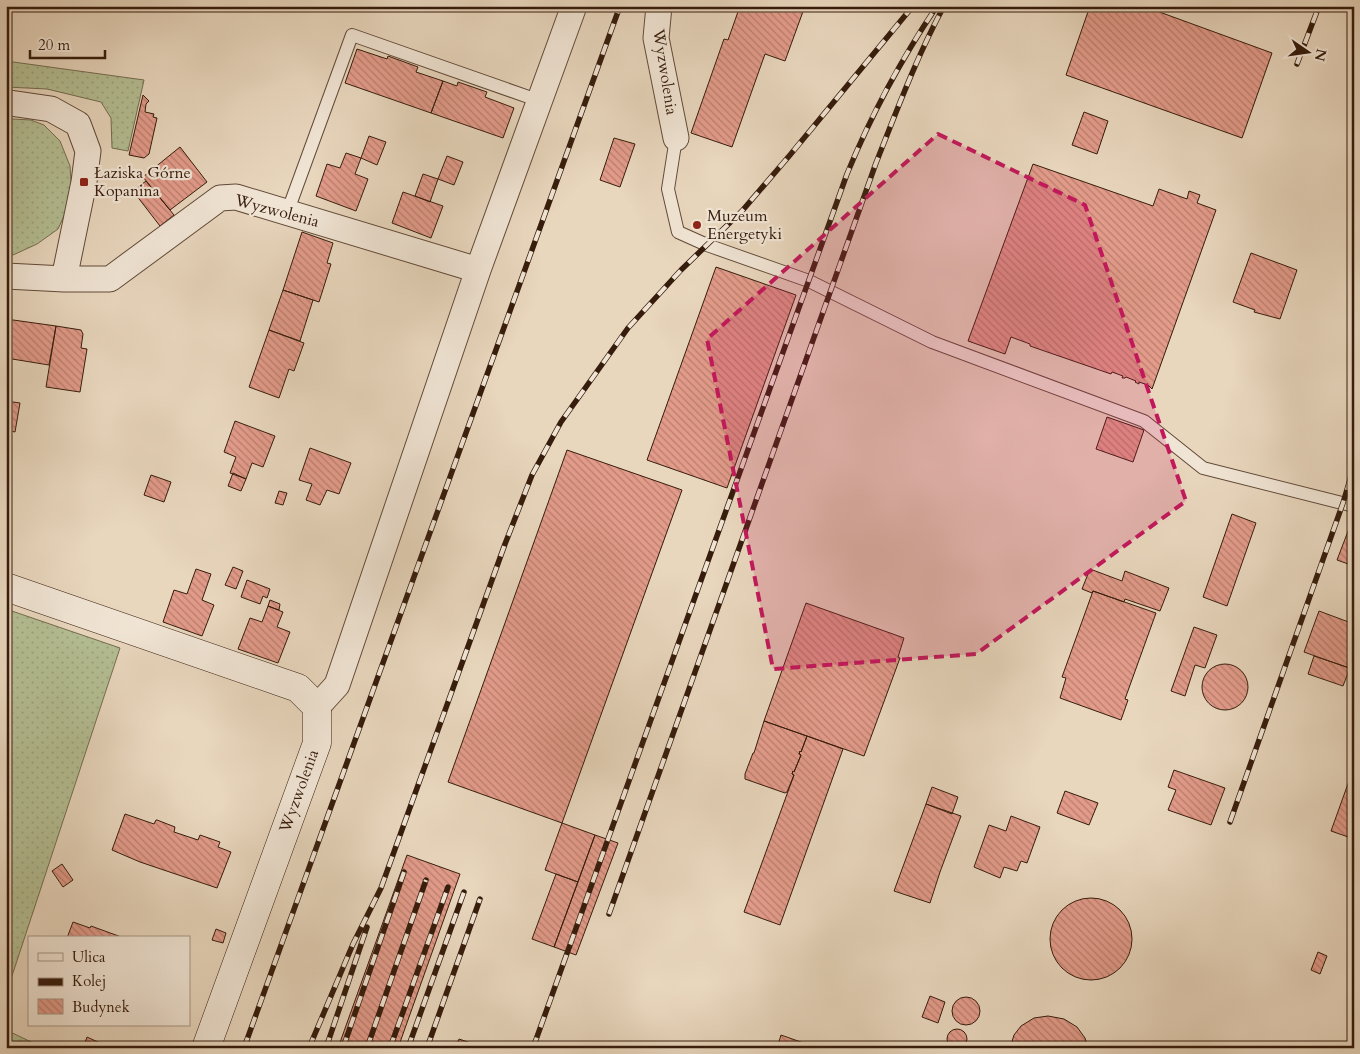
<svg xmlns="http://www.w3.org/2000/svg" width="1360" height="1054" font-family="Cardo,serif">
	<defs>
		<pattern id="grass-dots" width="8" height="8" patternUnits="userSpaceOnUse" patternTransform="scale(1.25)"><rect width="8" height="8" fill="#b4be93"/><path d="M2 2h.1M6 6h.1" fill="none" stroke="#9ba37e" stroke-width="1.8" stroke-linecap="round"/></pattern>
		<pattern id="forest-firs" width="22" height="20" patternUnits="userSpaceOnUse" patternTransform="scale(1.25)"><rect width="22" height="20" fill="#b4be93"/><path d="M5 1l3.5 6h-7zM16 11l3.5 6h-7z" fill="#9ba37e"/></pattern>
		<pattern id="building-back-hatch" width="6" height="6" patternUnits="userSpaceOnUse" patternTransform="scale(1.25)"><rect width="6" height="6" fill="#e39b8a"/><path d="M-1 5l2 2M0 0l6 6M5-1l2 2" fill="none" stroke="#b97e6f"/></pattern>
	</defs>
	<rect width="100%" height="100%" fill="#e8d6bd"/>
	<filter id="stains"><feTurbulence type="fractalNoise" baseFrequency=".004" numOctaves="4"/><feColorMatrix values="0 0 0 0 .2 0 0 0 0 .09 0 0 0 0 .02 0 0 0 .5 -.17"/></filter>
	<radialGradient id="worn" r=".72"><stop offset=".6" stop-color="#630" stop-opacity="0"/><stop offset="1" stop-color="#630" stop-opacity=".3"/></radialGradient>
	<!-- grass -->
	<path fill="url(#grass-dots)" stroke="#756d50" d="M6,61L144,80L128,151L112,148L111,118L101,102L47,89L6,87Z
		M12,119L31,120L44,125L60,141L70,166L71,181L70,203L58,229L37,244L13,255L6,254V121Z
		M6,609L120,648L6,994Z"/>
	<!-- forest -->
	<path fill="url(#forest-firs)" stroke="#756d50" d="M6,1030L44,1048H6Z"/>
	<!-- building -->
	<path fill="url(#building-back-hatch)" stroke="#361c0c" d="M740,6H805L785,61L765,54L732,147L691,133L724,39L728,40Z
		M1090,6H1143L1272,53L1242,138L1066,75Z
		M357,49L387,59L388,56L418,67L416,72L443,81L431,113L345,83Z
		M443,81L457,86L458,82L487,92L485,97L514,108L503,138L431,113Z
		M143,95L149,101L146,104L145,112L154,114L153,117L157,118L149,154L144,158L129,155Z
		M1084,112L1108,121L1097,154L1072,145Z
		M369,136L386,142L377,165L361,158Z
		M614,138L635,144L620,187L600,180Z
		M180,147L207,182L170,210L143,177Z
		M346,153L361,158L355,174L368,179L356,211L316,196L327,164L340,168Z
		M447,156L463,162L454,185L438,179Z
		M1033,164L1153,206L1159,189L1187,199L1189,191L1200,195L1197,203L1216,210L1152,389L1148,385L1139,382V384L1135,382L1136,381L1126,377L1125,378H1122L1123,376L1112,372L1111,374L1030,346V344L1011,337L1005,354L968,341Z
		M423,174L438,179L430,202L415,196Z
		M146,181L174,215L160,226L133,191Z
		M403,192L443,206L431,238L392,223Z
		M302,232L333,243L327,263L331,264L319,302L283,290Z
		M1251,253L1297,270L1280,319L1254,312L1255,310L1233,302Z
		M716,267L796,295L727,488L647,460Z
		M283,290L313,300L300,341L269,330Z
		M6,319L56,326L49,365L6,358Z
		M56,326L81,330L83,334L81,348L87,349L80,392L46,387Z
		M269,330L304,343L294,371L289,369L279,398L249,387Z
		M6,401L20,403L15,432L6,430Z
		M1107,417L1144,430L1133,462L1096,449Z
		M235,421L275,436L263,467L252,463L246,479L230,473L236,457L224,452Z
		M310,448L351,463L339,494L327,490L320,505L306,500L312,484L299,480Z
		M567,450L682,490L562,823L448,782Z
		M233,473L246,479L241,491L228,486Z
		M151,475L171,482L164,502L144,495Z
		M279,491L287,493L283,505L275,503Z
		M1232,514L1256,523L1227,606L1203,597Z
		M1350,526L1354,527V566L1337,560Z
		M233,567L243,571L236,589L225,585Z
		M196,569L211,574L202,600L214,605L202,636L163,622L174,590L187,594Z
		M1090,569L1122,581L1125,571L1169,588L1160,611L1125,599L1124,602L1093,591L1092,593L1082,589Z
		M247,580L270,589L267,598L263,596L260,604L241,597Z
		M1093,591L1156,613L1125,699L1128,700L1121,720L1060,698L1066,678L1062,677Z
		M270,600L280,604L279,610L268,606Z
		M806,603L904,638L898,657L900,658L864,756L764,721Z
		M268,606L283,612L277,627L290,632L278,663L238,649L250,618L262,622Z
		M1319,611L1354,624V670L1304,652Z
		M1194,627L1217,635L1205,668L1195,665L1185,696L1171,691Z
		M1314,656L1350,668L1343,686L1308,674Z
		M1202 687a23 23 0 1 1 46 0a23 23 0 1 1-46 0Z
		M764,721L807,736L801,752L800,751L799,754L801,755L794,772L793,771L792,774L794,775L787,792L785,793L745,779V774L753,753H754Z
		M807,736L843,749L780,925L744,912L794,775L792,774L793,771L794,772L801,755L799,754L800,751L801,752Z
		M1354,767V839L1331,831Z
		M1174,770L1225,788L1211,825L1168,810L1176,790L1168,787Z
		M932,787L958,797L952,814L926,804Z
		M1065,791L1098,803L1089,825L1057,813Z
		M926,804L961,816L940,872L930,903L894,891Z
		M125,814L154,824L156,820H157L175,827L174,832L198,840L200,835L220,842L218,847L231,852L217,888L140,862L112,850Z
		M1011,816L1040,827L1027,863L1021,861L1017,871L1004,867L1000,878L974,867L989,825L1006,831Z
		M562,823L595,835L578,882L545,870Z
		M595,835L618,843L576,955L554,947Z
		M407,855L460,874L398,1048H338Z
		M62,864L73,880L63,887L52,871Z
		M556,874L578,882L554,947L532,939Z
		M1050 939a41 41 0 1 1 82 0a41 41 0 1 1-82 0Z
		M73,922L90,928L91,926L124,938H67Z
		M216,929L226,933L223,943L212,940Z
		M1318,952L1327,956L1320,974L1311,970Z
		M930,996L945,1002L938,1023L922,1017Z
		M952 1011a14 14 0 1 1 28 0a14 14 0 1 1-28 0Z
		M1048,1016L1064,1019L1077,1027L1085,1038L1088,1048H1010L1014,1035L1021,1026L1034,1018Z
		M947 1039a10 10 0 1 1 20 0a10 10 0 1 1-20 0Z
		M781,1035L818,1048H777Z
		M87,1037L100,1043L99,1048H83Z
		M459,1039L477,1045L476,1048H455Z"/>
	<g fill="none" stroke-linecap="round" stroke-linejoin="round">
		<defs>
			<path id="lane" d="M676,138L668,189L678,232L707,245L809,281L932,342L1144,421L1203,468L1354,506
				M287,213L352,35L540,101"/>
			<path id="street" d="M659,6L656,38L676,138
				M6,104L10,103L51,109L78,124L88,151L84,182L64,279
				M6,276L64,279H110L220,198L236,197L478,270
				M317,707L337,685L478,270L574,6"/>
			<path id="secondary" d="M6,587L298,688L317,707V743L206,1048"/>
		</defs>
		<!-- lane casing -->
		<use href="#lane" stroke="#624a38" stroke-width="14"/>
		<!-- street casing -->
		<use href="#street" stroke="#624a38" stroke-width="27"/>
		<!-- secondary casing -->
		<use href="#secondary" stroke="#361c0c" stroke-width="29"/>
		<!-- lane -->
		<use href="#lane" stroke="#f0e4d4" stroke-width="12"/>
		<!-- street -->
		<use href="#street" stroke="#f0e4d4" stroke-width="25"/>
		<!-- secondary -->
		<use href="#secondary" stroke="#f0e4d4" stroke-width="28"/>
		<defs>
			<path id="rail" d="M1297,64L1319,6
				M1230,822L1343,503L1354,466
				M609,914L876,163C897,110 917,56 944,6
				M244,1048L620,6
				M309,1048L353,944L381,888L505,544L532,475L561,422L628,328L681,270L742,211L790,155L913,6
				M326,1048L367,927
				M343,1048L404,872
				M367,1048L426,880
				M390,1048L448,887
				M408,1048L464,892
				M427,1048L480,899
				M533,1048L847,174C872,113 900,61 937,6"/>
		</defs>
		<!-- rail casing -->
		<use href="#rail" stroke="#361c0c" stroke-width="5.5"/>
		<!-- rail -->
		<use href="#rail" stroke="#f0e4d4" stroke-width="4" stroke-dasharray="11" stroke-linecap="butt"/>
	</g>
	<!-- marked area -->
	<path fill="#c2185b" fill-opacity="0.2" stroke="#c2185b" stroke-width="4" stroke-dasharray="10 6" stroke-linejoin="round" d="M938,134L1085,205L1186,501L976,654L773,669L707,339Z"/>
	<!-- markers -->
	<g fill="#8f2418" stroke="#f0e4d4" stroke-width="2">
		<rect x="79" y="177" width="10" height="10" rx="2.5"/>
		<circle cx="697" cy="225" r="5"/>
	</g>
	<g text-anchor="middle" dominant-baseline="central" stroke-width="4.5" stroke-linejoin="round" paint-order="stroke">
		<!-- street labels -->
		<g font-size="16" fill="#361c0c" stroke="#f0e4d4">
			<text transform="translate(665 72) rotate(81)">Wyzwolenia</text>
			<text transform="translate(277 211) rotate(15)">Wyzwolenia</text>
			<text transform="translate(299 791) rotate(-70)">Wyzwolenia</text>
		</g>
		<!-- poi labels -->
		<g font-size="16" fill="#361c0c" stroke="#f0e4d4" text-anchor="start">
			<text x="94" y="173">Łaziska Górne<tspan x="94" dy="18">Kopanina</tspan></text>
			<text x="707" y="216">Muzeum<tspan x="707" dy="18">Energetyki</tspan></text>
		</g>
	</g>
	<!-- margin -->
	<rect width="1360" height="1054" fill="none" stroke="#e8d6bd" stroke-width="25"/>
	<rect x="8" y="8" width="1345" height="1039" fill="none" stroke="#361c0c" stroke-width="2.5"/>
	<rect x="12" y="12" width="1335" height="1029" fill="none" stroke="#361c0c"/>
	<!-- legend -->
	<rect x="28" y="936" width="162" height="90" fill="#f0e4d4" stroke="#a69484"/>
	<rect x="38" y="953" width="25" height="8" fill="#f0e4d4" stroke="#a69484"/>
	<text x="72" y="962" font-size="15" fill="#361c0c">Ulica</text>
	<rect x="38" y="978" width="25" height="8" fill="#361c0c" stroke="#a69484"/>
	<text x="72" y="986" font-size="15" fill="#361c0c">Kolej</text>
	<rect x="38" y="999" width="25" height="15" fill="url(#building-back-hatch)" stroke="#a69484"/>
	<text x="72" y="1012" font-size="15" fill="#361c0c">Budynek</text>
	<!-- north arrow -->
	<g transform="translate(1308 52) rotate(103)" stroke="#f0e4d4" stroke-width="4" paint-order="stroke">
	<path d="M0-4L9 19L0 12L-9 19Z" fill="#361c0c"/>
	<text y="-8" font-size="14" font-weight="bold" text-anchor="middle" fill="#361c0c">N</text>
	</g>
	<!-- scale -->
	<path d="M30 50v8h75v-8" fill="none" stroke="#361c0c" stroke-width="2.5"/>
	<text x="38" y="50" font-size="15" fill="#361c0c" stroke="#f0e4d4" stroke-width="4" paint-order="stroke">20 m</text>
	<rect width="100%" height="100%" filter="url(#stains)"/>
	<rect width="100%" height="100%" fill="url(#worn)"/>
</svg>
